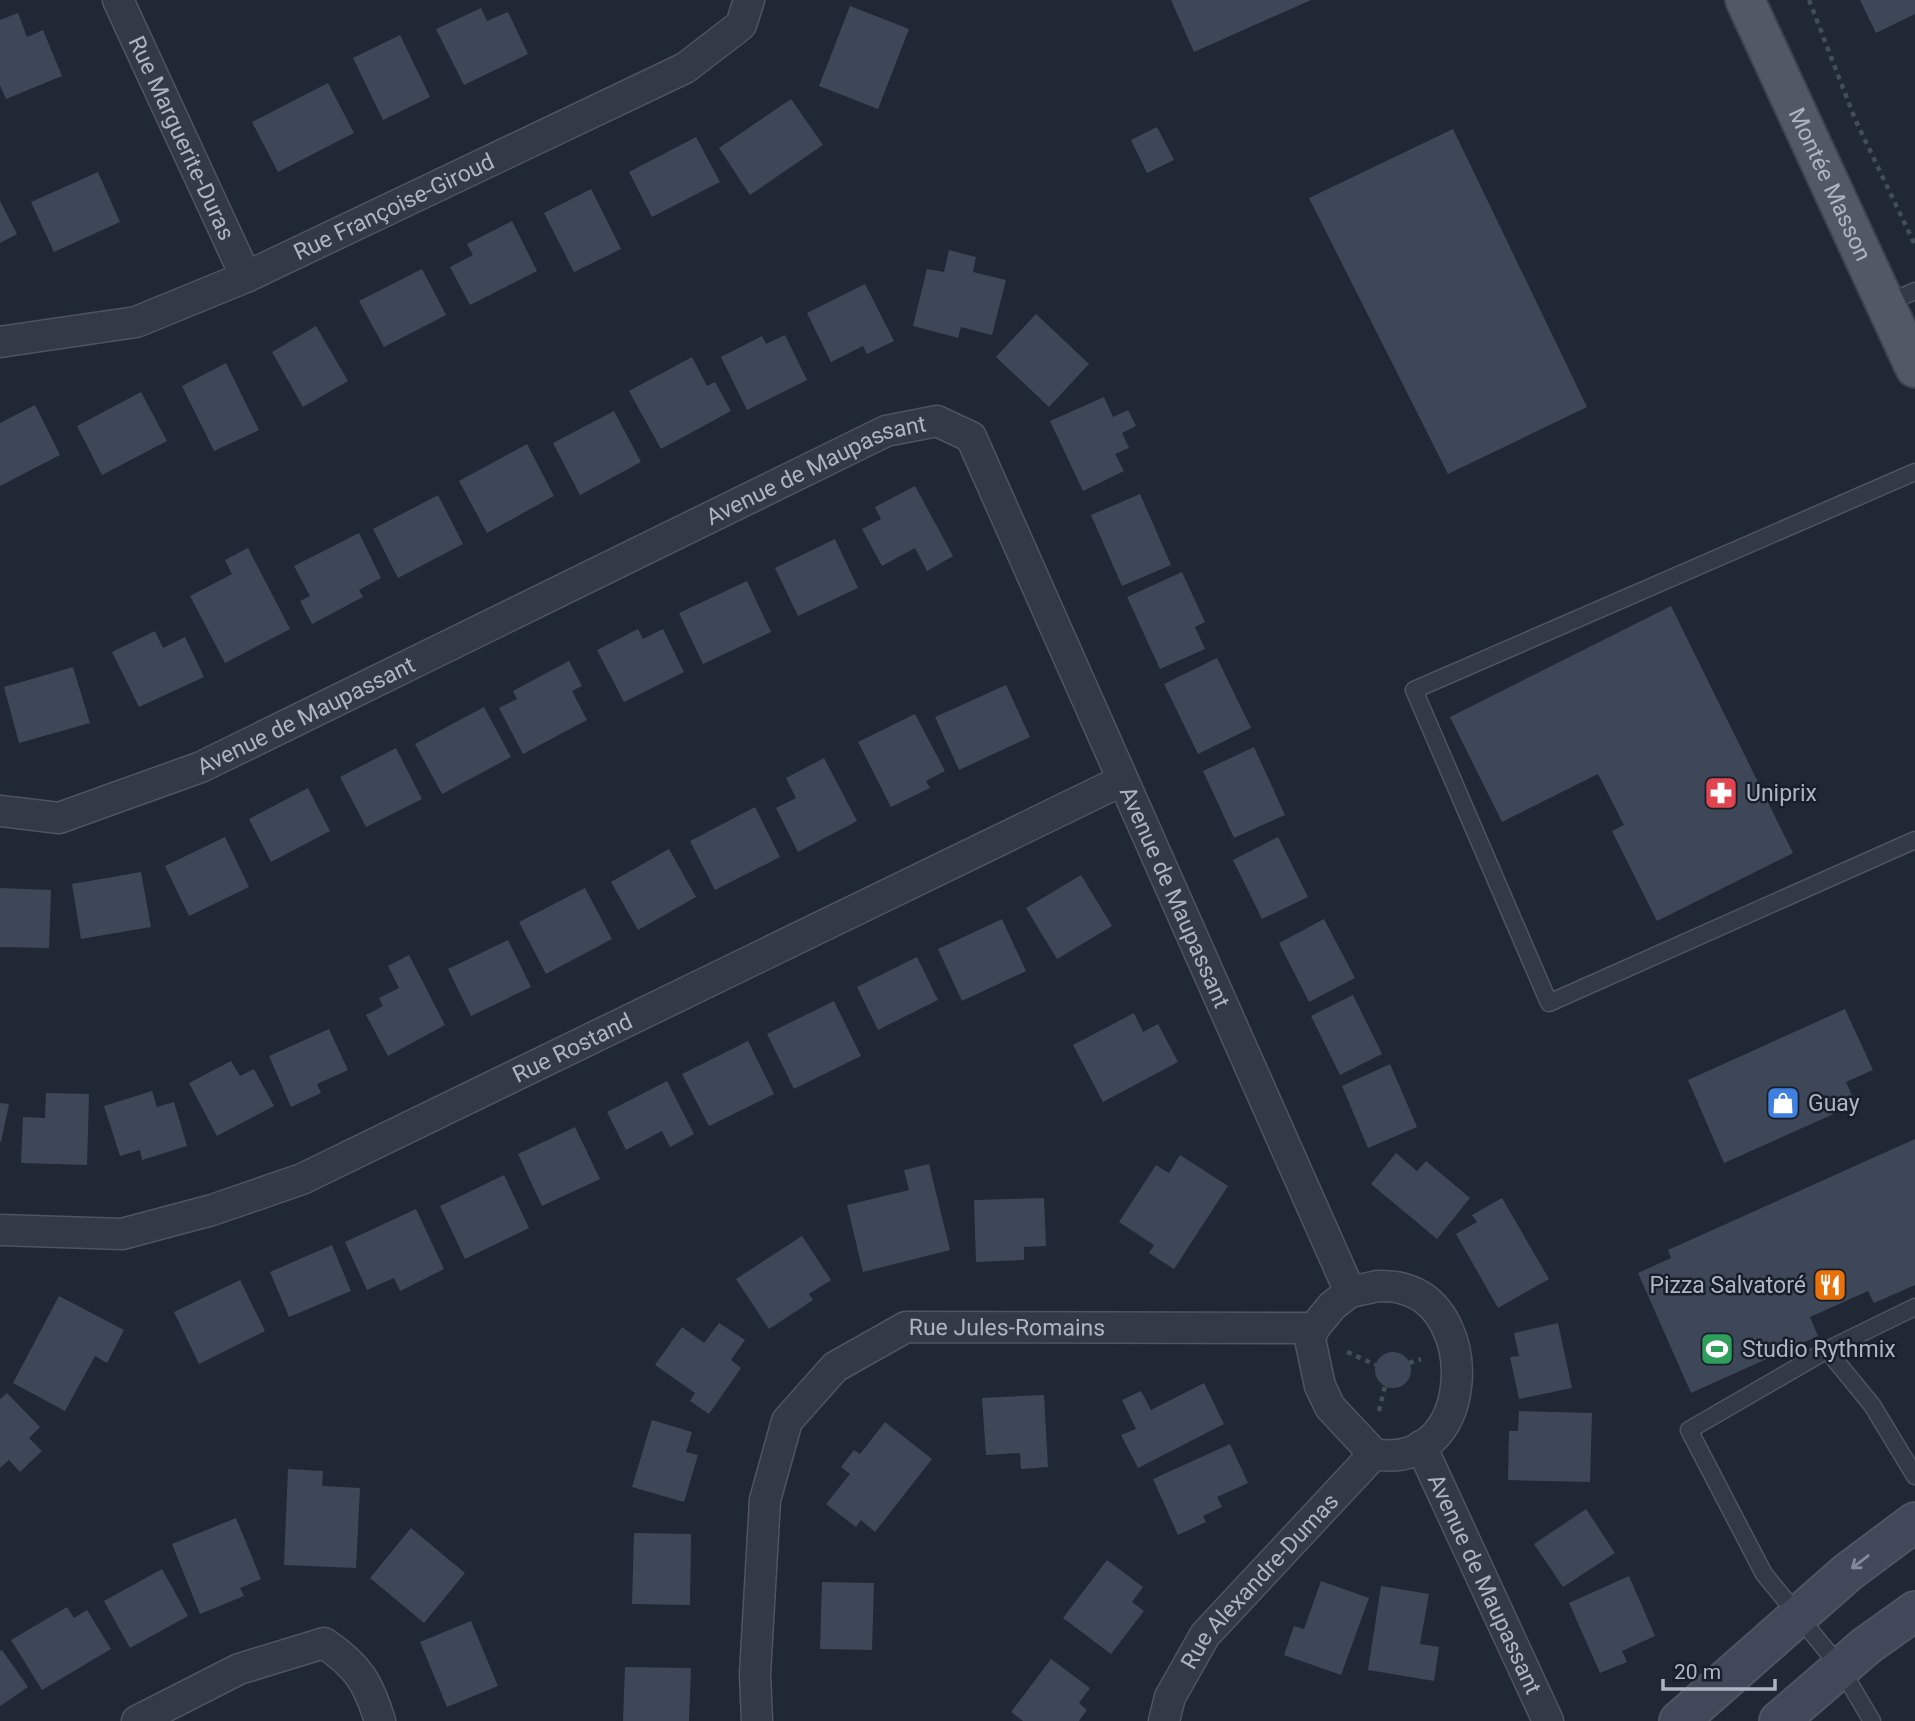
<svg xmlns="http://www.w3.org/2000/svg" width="1915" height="1721" font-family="Roboto,sans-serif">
	<rect width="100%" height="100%" fill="#202735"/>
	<!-- building -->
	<path fill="#3e4758" d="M1171,0H1311L1194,52Z
		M1860,0H1915V14L1876,33Z
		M850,6L909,29L878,109L819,86Z
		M481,8L487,21L508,12L528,54L464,85L436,29Z
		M18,13L27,37L43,30L62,76L6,99L0,85V20Z
		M400,35L430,97L383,120L353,58Z
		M328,83L354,133L278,172L252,122Z
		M791,99L823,145L750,195L719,148Z
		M1157,127L1174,160L1147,173L1131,140Z
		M1453,129L1587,407L1448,474L1309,198Z
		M696,137L720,182L652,217L629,172Z
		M98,172L120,222L54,252L31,202Z
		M591,189L621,249L574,272L544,213Z
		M0,201L17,234L0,243Z
		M512,221L537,271L470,305L450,267L473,255L467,244Z
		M949,250L976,257L973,272L1006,280L992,335L961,327L958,338L913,326L927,269L944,272Z
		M422,269L446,315L384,347L359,301Z
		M865,284L894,341L867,354L863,346L831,362L807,313Z
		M1036,314L1089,364L1049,407L996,357Z
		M316,326L348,381L303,407L272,352Z
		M785,335L807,380L747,410L721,357L762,336L766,344Z
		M692,357L707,386L715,382L731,411L661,449L629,391Z
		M226,363L259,430L214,451L182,386Z
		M141,392L167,441L102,475L77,426Z
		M1104,397L1113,417L1128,410L1136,426L1122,433L1129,448L1115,454L1124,471L1083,491L1050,421Z
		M35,405L60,455L0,486V423Z
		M614,411L641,462L580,495L553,443Z
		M527,444L554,496L487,533L459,481Z
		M915,486L953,556L927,571L915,548L882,566L862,529L881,519L875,507Z
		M1140,494L1171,565L1122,586L1091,515Z
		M438,495L463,544L398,578L373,529Z
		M359,533L381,578L359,590L363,597L312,624L300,601L310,596L294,566Z
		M835,539L858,588L798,616L775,568Z
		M248,548L290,629L225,663L190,596L232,574L225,560Z
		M1182,572L1205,622L1195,627L1205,649L1160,669L1127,597Z
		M747,581L771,632L703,664L679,613Z
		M1671,606L1793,853L1657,921L1612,831L1624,825L1598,774L1502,822L1450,717Z
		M638,629L643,639L663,629L684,672L624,702L597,650Z
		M155,631L163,648L185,637L204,677L139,707L112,652Z
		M1217,658L1251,728L1198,754L1164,684Z
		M569,661L582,686L572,691L587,720L523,754L499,708L517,699L513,691Z
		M73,667L90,723L19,743L4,687Z
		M1006,685L1030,737L959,770L935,717Z
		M484,707L511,757L442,794L415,744Z
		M915,714L945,771L926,781L930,788L891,807L858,742Z
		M1254,747L1285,815L1234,838L1203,771Z
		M396,748L422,799L366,827L340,777Z
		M824,758L857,821L798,852L776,808L796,798L786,778Z
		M308,788L330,831L271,862L249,819Z
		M755,807L780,857L715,890L690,841Z
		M225,837L249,887L189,916L165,866Z
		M1278,837L1308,897L1262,919L1233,860Z
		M669,849L696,897L638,930L611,882Z
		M141,872L151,927L81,939L72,884Z
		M1081,875L1112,926L1057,959L1026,908Z
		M0,888L51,890L49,948L0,947Z
		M585,888L612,939L546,974L519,922Z
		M1002,919L1026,971L962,1001L938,949Z
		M1324,919L1355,978L1309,1002L1279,943Z
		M508,940L531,987L471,1016L448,969Z
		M409,955L445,1025L388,1056L366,1015L383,1006L379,998L399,988L388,966Z
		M917,957L938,1000L878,1030L857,987Z
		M1353,995L1382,1054L1340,1075L1311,1016Z
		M834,1001L861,1056L794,1089L767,1034Z
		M1845,1009L1873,1070L1846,1082L1856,1104L1724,1163L1688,1080Z
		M1134,1013L1143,1032L1158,1024L1178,1062L1103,1102L1073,1045Z
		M329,1029L348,1070L317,1084L321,1093L291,1107L269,1056Z
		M748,1041L774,1094L709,1126L682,1074Z
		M231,1061L240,1076L254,1069L274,1106L217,1136L189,1083Z
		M1390,1064L1417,1127L1368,1148L1342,1086Z
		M667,1081L694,1134L670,1147L662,1131L626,1150L607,1112Z
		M152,1091L157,1107L174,1102L187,1146L142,1160L140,1150L120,1156L104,1106Z
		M46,1093L89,1094L87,1165L21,1163L23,1117L45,1118Z
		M0,1103L9,1104L1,1142H0Z
		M575,1127L600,1179L542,1206L518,1154Z
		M1915,1139V1285L1874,1303L1868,1291L1810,1317L1818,1336L1691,1393L1638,1273L1671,1258L1668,1250Z
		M1396,1153L1417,1171L1426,1161L1470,1198L1437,1239L1371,1184Z
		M1180,1155L1228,1186L1174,1269L1149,1253L1154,1245L1119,1222L1156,1165L1169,1173Z
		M929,1164L950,1250L863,1272L847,1205L909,1190L904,1170Z
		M504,1175L529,1228L465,1259L440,1206Z
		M1044,1198L1046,1246L1024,1247V1260L976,1262L974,1200Z
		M1502,1198L1549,1279L1498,1308L1456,1234L1477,1222L1472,1215Z
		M416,1209L444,1269L400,1291L394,1278L367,1290L345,1242Z
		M802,1236L831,1280L809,1294L813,1300L769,1329L736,1279Z
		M332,1245L351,1291L289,1317L270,1272Z
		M240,1280L265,1331L199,1364L174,1312Z
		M59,1296L124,1330L107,1363L95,1356L65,1411L13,1383Z
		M719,1323L745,1340L731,1360L741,1368L709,1414L690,1401L695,1393L655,1365L682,1327L704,1343Z
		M1558,1323L1572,1388L1519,1399L1510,1357L1519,1356L1514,1333Z
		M1375 1370a18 18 0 1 1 36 0a18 18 0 1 1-36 0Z
		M1204,1383L1224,1424L1138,1468L1121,1435L1136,1429L1122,1400L1141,1391L1151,1410Z
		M7,1393L40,1427L29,1438L42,1451L20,1472L9,1460L0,1468V1399Z
		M1044,1395L1048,1467L1021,1469L1020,1453L986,1455L982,1398Z
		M1519,1411L1592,1413L1590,1482L1508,1480L1509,1431H1518Z
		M652,1420L692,1432L686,1452L698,1455L684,1502L632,1487Z
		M885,1422L932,1459L875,1532L861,1520L856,1527L826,1504L850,1474L841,1467L854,1450L860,1454Z
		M1230,1444L1248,1483L1217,1497L1222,1507L1203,1516L1206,1522L1178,1535L1153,1479Z
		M288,1469L323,1471L322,1486L360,1488L356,1568L284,1565Z
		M1586,1509L1615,1553L1563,1587L1534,1544Z
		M236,1518L261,1579L240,1588L244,1596L200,1614L172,1544Z
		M411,1528L465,1573L424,1623L370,1578Z
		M634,1533L691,1534L690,1605L632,1604Z
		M1107,1560L1143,1587L1132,1602L1144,1611L1111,1654L1063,1618Z
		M162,1569L188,1616L130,1648L104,1601Z
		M1629,1576L1655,1636L1622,1651L1627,1662L1600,1673L1569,1603Z
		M1321,1581L1369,1598L1341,1675L1284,1655L1294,1626L1304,1629Z
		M822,1582L874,1583L872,1650L820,1649Z
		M1381,1586L1429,1594L1420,1644L1439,1647L1434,1681L1368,1670Z
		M67,1607L74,1618L87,1610L111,1649L42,1690L11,1640Z
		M471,1621L498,1686L447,1707L420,1642Z
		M2,1650L28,1687L0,1706V1651Z
		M1051,1659L1090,1688L1079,1703L1087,1710L1079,1721H1023L1011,1712Z
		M625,1667L691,1668L689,1721H623Z"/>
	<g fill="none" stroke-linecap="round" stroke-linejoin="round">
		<defs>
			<path id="lane" d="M1885,304L1915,291
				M1915,472L1414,690L1549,1003L1915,840
				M1827,1350L1872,1405L1915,1476
				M1872,1721L1840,1667L1764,1574L1689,1430L1827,1350L1915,1307"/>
			<g id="street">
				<path id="s1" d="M118,0L246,277"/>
				<path id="s2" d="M0,342L136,322L246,277L685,68L741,25L749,0"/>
				<path id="s3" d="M0,811L59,818L201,767L886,431L937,421L971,437L1350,1292"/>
				<path id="s4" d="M0,1230L122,1234L212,1210L302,1179L1121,781"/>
				<path d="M1378,1286C1386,1286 1396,1286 1404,1289C1482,1310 1475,1472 1374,1454L1330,1407L1320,1386L1310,1339L1314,1328L1332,1306L1350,1292Z"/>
				<path id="s5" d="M1421,1446L1548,1721"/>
				<path d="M137,1721L239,1669L324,1643C358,1666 368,1682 380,1721"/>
				<path id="s6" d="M757,1721L755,1674L765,1500L787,1421L835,1367L906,1327L1314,1328"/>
				<path id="s7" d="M1164,1721L1170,1697L1205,1635L1374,1454"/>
			</g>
			<path id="secondary" d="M1679,1721L1848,1572L1915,1522
				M1779,1721L1866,1646L1915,1611"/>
			<g id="primary">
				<path id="s8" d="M1745,0L1915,368"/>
			</g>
		</defs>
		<!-- lane casing -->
		<use href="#lane" stroke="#4e5461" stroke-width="19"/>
		<!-- street casing -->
		<use href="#street" stroke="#4e5461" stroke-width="33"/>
		<!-- secondary casing -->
		<use href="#secondary" stroke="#4e5461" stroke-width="42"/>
		<!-- primary casing -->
		<use href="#primary" stroke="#3d4350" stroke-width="42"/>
		<!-- path -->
		<path stroke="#404f54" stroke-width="4.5" stroke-dasharray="5 5" stroke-linecap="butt" d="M1809,0L1855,119L1915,245
			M1347,1352L1376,1365
			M1409,1363L1421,1359
			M1379,1411L1385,1386"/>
		<!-- lane -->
		<use href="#lane" stroke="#343946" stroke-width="16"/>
		<!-- street -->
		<use href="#street" stroke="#343946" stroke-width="30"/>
		<!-- secondary -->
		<use href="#secondary" stroke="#424859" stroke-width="38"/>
		<!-- primary -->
		<use href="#primary" stroke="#515866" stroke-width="38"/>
	</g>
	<!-- one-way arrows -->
	<defs><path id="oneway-shaft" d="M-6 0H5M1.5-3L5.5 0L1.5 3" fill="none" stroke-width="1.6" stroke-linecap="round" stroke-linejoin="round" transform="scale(1.75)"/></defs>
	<use stroke="#838999" href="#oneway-shaft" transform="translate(1860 1562) rotate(142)"/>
	<!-- icons -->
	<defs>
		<symbol id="pharmacy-square" viewBox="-11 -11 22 22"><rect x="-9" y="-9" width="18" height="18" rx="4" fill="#e0444e" stroke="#191f2a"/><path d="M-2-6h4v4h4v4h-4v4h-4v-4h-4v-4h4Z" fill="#fff"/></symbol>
		<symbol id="shop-square" viewBox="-11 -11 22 22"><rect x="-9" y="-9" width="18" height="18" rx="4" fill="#3f7fe0" stroke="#191f2a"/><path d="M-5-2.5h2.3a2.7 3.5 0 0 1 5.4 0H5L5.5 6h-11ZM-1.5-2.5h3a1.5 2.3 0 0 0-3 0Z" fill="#fff"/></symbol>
		<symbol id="restaurant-square" viewBox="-11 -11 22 22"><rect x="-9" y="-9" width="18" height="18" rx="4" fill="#e8710a" stroke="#191f2a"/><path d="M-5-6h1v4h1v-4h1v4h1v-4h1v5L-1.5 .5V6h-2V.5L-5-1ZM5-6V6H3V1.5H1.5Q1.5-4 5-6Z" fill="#fff"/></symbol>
		<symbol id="stadium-square" viewBox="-11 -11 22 22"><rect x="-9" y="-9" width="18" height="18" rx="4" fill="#2e9e5b" stroke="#191f2a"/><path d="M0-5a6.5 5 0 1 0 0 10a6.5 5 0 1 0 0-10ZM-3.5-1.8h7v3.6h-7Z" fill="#fff"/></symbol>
	</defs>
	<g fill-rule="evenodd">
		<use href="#pharmacy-square" x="1702" y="774" width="38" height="38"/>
		<use href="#shop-square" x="1764" y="1084" width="38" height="38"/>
		<use href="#restaurant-square" x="1811" y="1266" width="38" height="38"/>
		<use href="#stadium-square" x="1698" y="1330" width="38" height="38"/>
	</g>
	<g text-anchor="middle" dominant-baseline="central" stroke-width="5" stroke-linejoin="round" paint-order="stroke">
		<!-- street labels -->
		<g font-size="23" fill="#aeb4c3" stroke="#191f2a">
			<text stroke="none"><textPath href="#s1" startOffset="152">Rue Marguerite-Duras</textPath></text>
			<text stroke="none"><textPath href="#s8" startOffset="203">Montée Masson</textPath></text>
			<text stroke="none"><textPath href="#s2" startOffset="420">Rue Françoise-Giroud</textPath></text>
			<text stroke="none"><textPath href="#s3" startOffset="894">Avenue de Maupassant</textPath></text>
			<text stroke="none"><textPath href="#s3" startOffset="327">Avenue de Maupassant</textPath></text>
			<text stroke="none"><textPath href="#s3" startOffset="1566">Avenue de Maupassant</textPath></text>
			<text stroke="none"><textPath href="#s4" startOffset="611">Rue Rostand</textPath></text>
			<text stroke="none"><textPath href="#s6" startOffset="558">Rue Jules-Romains</textPath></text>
			<text stroke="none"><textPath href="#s7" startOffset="172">Rue Alexandre-Dumas</textPath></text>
			<text stroke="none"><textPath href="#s5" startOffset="152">Avenue de Maupassant</textPath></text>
		</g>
		<!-- poi labels -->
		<g font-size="23" fill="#aeb4c3" stroke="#191f2a" text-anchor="start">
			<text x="1746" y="793">Uniprix</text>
			<text x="1808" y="1103">Guay</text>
			<text x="1806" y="1285" text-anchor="end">Pizza Salvatoré</text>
			<text x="1742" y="1349">Studio Rythmix</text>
		</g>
	</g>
	<!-- scale -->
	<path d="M1663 1679v10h112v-10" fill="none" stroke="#aeb4c3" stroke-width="3.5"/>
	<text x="1674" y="1679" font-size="21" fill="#aeb4c3" stroke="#191f2a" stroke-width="5" paint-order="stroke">20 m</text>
</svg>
